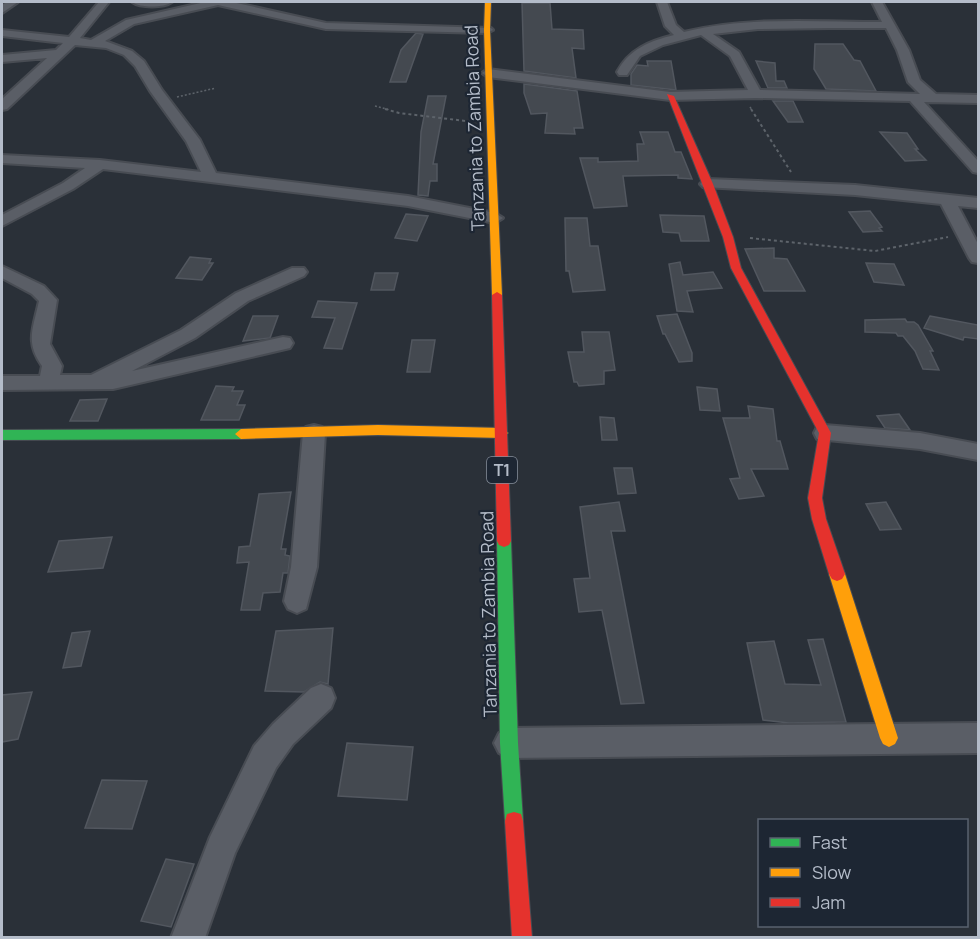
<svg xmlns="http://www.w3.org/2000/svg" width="980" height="939" font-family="Manrope,sans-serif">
	<rect width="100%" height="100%" fill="#2a3038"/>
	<!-- building -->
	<path fill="#444950" stroke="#52575f" stroke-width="1.5" d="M522,3H550L552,29L583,30L584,49L572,48L576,78L524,71Z
		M416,33L423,34L406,82H390L401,50Z
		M815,44H843L854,60L860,61L876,91L826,89L814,69Z
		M647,61H671L676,90L631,85V74L637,65L648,66Z
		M756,61L775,63L776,81H784L787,88H768Z
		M524,84L577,91L583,128H574L575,134L545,133L547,113L531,114L524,93Z
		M428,96H446L433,164H437V181H430L428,196L418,195L421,132Z
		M773,101H793L803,122H788Z
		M640,132H668L675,152H681L692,179L678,178V175L623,176L627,206L594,208L580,158H598V162L638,161L637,144H644Z
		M880,132L907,133L918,149H915L926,160L905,161Z
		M870,211L882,227L879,228L882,231L863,232L849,212Z
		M406,214L428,216L417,241L395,238Z
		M660,215L704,216L709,241H681L679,233L663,232Z
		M565,218H587L590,246H598L605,290L573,292L569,271H566Z
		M774,248V258L787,259L805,291H764L745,249Z
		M190,257L211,259L209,263H213L202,280L176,278Z
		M680,262L683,275L713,272L722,288L687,291L693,312L677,311L669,264Z
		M866,263L894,264L904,285L874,282Z
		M375,273H398L394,290H371Z
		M318,301L357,303L342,349L324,348L335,318L312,317Z
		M677,314L692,353V361L679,362L665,334H663L657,316Z
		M253,316H278L270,338L243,341Z
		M930,316L978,325V339L964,337L963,340L924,328Z
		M905,319L907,322H914L918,325L933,351H930L939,370L923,369L915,351L903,336H898L896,333L865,332V320Z
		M582,332H609L615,370L604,371V384L579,386L577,382H574L568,352H584Z
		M412,340H435L430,372H407Z
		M216,386L234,387L232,391H243L237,405H245L239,420H201Z
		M697,387L717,389L720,411L700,410Z
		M107,399L98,421H70L80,400Z
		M748,406L773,409L777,441H780L788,469H751L764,496L739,499L730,479L740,478L723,418H750Z
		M899,414L910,430L885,428L877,416Z
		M600,417L614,418L617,440H602Z
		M614,468H632L636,493L618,494Z
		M291,492L281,549H286L285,555L290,556L288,573H283L280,592L263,593L260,610H241L249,562L237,563L239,547L250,546L259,494Z
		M619,502L625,531H611L644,703L621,704L602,610L579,612L574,579L590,578L580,507Z
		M886,502L901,529L880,530L866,504Z
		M112,537L103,568L48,572L59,541Z
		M333,628L328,684L320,682L304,692L265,691L276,631Z
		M90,631L81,666L63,668L72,633Z
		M823,639L846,722L789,723L763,720L747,643L774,641L785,684L821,685L808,640Z
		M32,692L18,739L2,742V695Z
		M347,743L413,747L407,800L338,796Z
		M102,780L147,781L132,829L85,828Z
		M166,859L194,864L171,927L141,921Z"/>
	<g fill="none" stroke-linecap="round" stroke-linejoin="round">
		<defs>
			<path id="street" d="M7,2H18L2,13V5Z
				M99,2H109L80,38L91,40L126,20L205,2H232L326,23L491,28L493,30L487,33L326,29L218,5L134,24L105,41L132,51L144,61L162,90L200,140L216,173L408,196L495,213L503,218L495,223L408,206L103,169L73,189L2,226V215L63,183L85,168L2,163V155L100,160L201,172L186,141L150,91L135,66L124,55L106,48L75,45L7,109L2,110V99L47,58L2,62V55L56,50L63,43L2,36V30L69,37Z
				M132,2H172C164,8 140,8 132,2Z
				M657,2H667L676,25L684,32C747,16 817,22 882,22L872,2H882L909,50L920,80L936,94L978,95V103L924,102L978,161V173L973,172L910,101L756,98L670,100L488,77L482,73L488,69L670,92L748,90L730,56L701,35L663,45L640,56L627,75H619L617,72C629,49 650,41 674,35L665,26ZM830,28H886L897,50L908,82L920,94L760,90L739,52L713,34L758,29Z
				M708,179L855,185L978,198V208L958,206L978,244V263L972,262L969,258L941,204L855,195L703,187L700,184L703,181Z
				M2,266L44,286L57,300L50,344L62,366L60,375H91L181,330L236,293L292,268H304L307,272L304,276L248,301L195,338L132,371L283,337L290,338L293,343L290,348L113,389L2,390V376H40L42,366C25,342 33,329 39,301L32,294L2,278Z
				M314,425L322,427L325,433L317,567L306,609L297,613L288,609L284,601L291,567L303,433L306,427Z
				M825,425L920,433L978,444V460L920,449L817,439L814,433L817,427Z
				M321,684L331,688L335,698L331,708L293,744L276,768L235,853L205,938H171L210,837L254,746L273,724L311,688Z
				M978,723V753L509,758L499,753L494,743L499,733L509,728Z"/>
			<path id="fast" d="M241,429L247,434L241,439L2,440V430Z
				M504,535L509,537L511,541L518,743L523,821L521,828L514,830L507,828L505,821L500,743L497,541L499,537Z"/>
			<path id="slow" d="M485,2H491L490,30L502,295L497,298L492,295L484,30Z
				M378,425L502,428L508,433L502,438L378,435L241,439L235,434L241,429Z
				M837,567L842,569L845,574L898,738L895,744L889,747L883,744L880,738L829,574L832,569Z"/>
			<path id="jam" d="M667,94L674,96L713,184L733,237L741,268L831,433L822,498L826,519L845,574L842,579L837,581L832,579L829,574L812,519L808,498L819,433L731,268L723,237Z
				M497,292L502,295L511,541L509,545L504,547L499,545L497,541L492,295Z
				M514,812L521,814L523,821L532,938H512L505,821L507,814Z"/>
		</defs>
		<!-- street casing -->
		<use href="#street" stroke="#484c53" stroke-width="4"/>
		<!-- fast casing -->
		<use href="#fast" stroke="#484c53" stroke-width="2"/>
		<!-- slow casing -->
		<use href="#slow" stroke="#484c53" stroke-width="2"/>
		<!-- jam casing -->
		<use href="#jam" stroke="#484c53" stroke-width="2"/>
		<!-- path-far1 -->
		<path stroke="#5d636a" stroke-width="1.5" stroke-dasharray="2 2" stroke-linecap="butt" d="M177,97L216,88
			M375,106L390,110
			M750,107L752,110"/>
		<!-- path -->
		<path stroke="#5d636a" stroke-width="2" stroke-dasharray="3 3" stroke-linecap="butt" d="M385,109L399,113L474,122
			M751,109L791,172
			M750,238L875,251L948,237"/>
		<!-- street -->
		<use href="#street" fill="#5a5e66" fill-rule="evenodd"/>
		<!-- fast -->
		<use href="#fast" fill="#30b455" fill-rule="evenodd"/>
		<!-- slow -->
		<use href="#slow" fill="#ff9f0a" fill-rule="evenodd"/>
		<!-- jam -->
		<use href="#jam" fill="#e5322d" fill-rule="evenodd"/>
	</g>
	<g text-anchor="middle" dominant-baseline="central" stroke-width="4.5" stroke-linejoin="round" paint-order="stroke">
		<!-- shield labels -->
		<rect fill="#1d2633" stroke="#878f9c" stroke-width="1.5" x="487" y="457" width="30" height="26" rx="4.5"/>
		<g font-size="16" font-weight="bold" fill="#b4bcc9">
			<text x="502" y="470">T1</text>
		</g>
		<!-- street labels -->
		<g font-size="18" fill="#b4bcc9" stroke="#1d2633">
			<text transform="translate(474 128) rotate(-92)">Tanzania to Zambia Road</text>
			<text transform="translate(488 614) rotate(-91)">Tanzania to Zambia Road</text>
		</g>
	</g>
	<!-- border -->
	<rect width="980" height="939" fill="none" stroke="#b4bcc9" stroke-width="6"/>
	<!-- legend -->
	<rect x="758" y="819" width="210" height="108" fill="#1d2633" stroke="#59626f" stroke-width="1.5"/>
	<rect x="770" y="838" width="30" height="9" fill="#30b455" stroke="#59626f" stroke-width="1.5"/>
	<text x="812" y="849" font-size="18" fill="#b4bcc9">Fast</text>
	<rect x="770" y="868" width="30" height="9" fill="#ff9f0a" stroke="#59626f" stroke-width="1.5"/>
	<text x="812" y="879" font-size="18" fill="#b4bcc9">Slow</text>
	<rect x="770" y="898" width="30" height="9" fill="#e5322d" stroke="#59626f" stroke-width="1.5"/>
	<text x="812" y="909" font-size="18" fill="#b4bcc9">Jam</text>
</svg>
